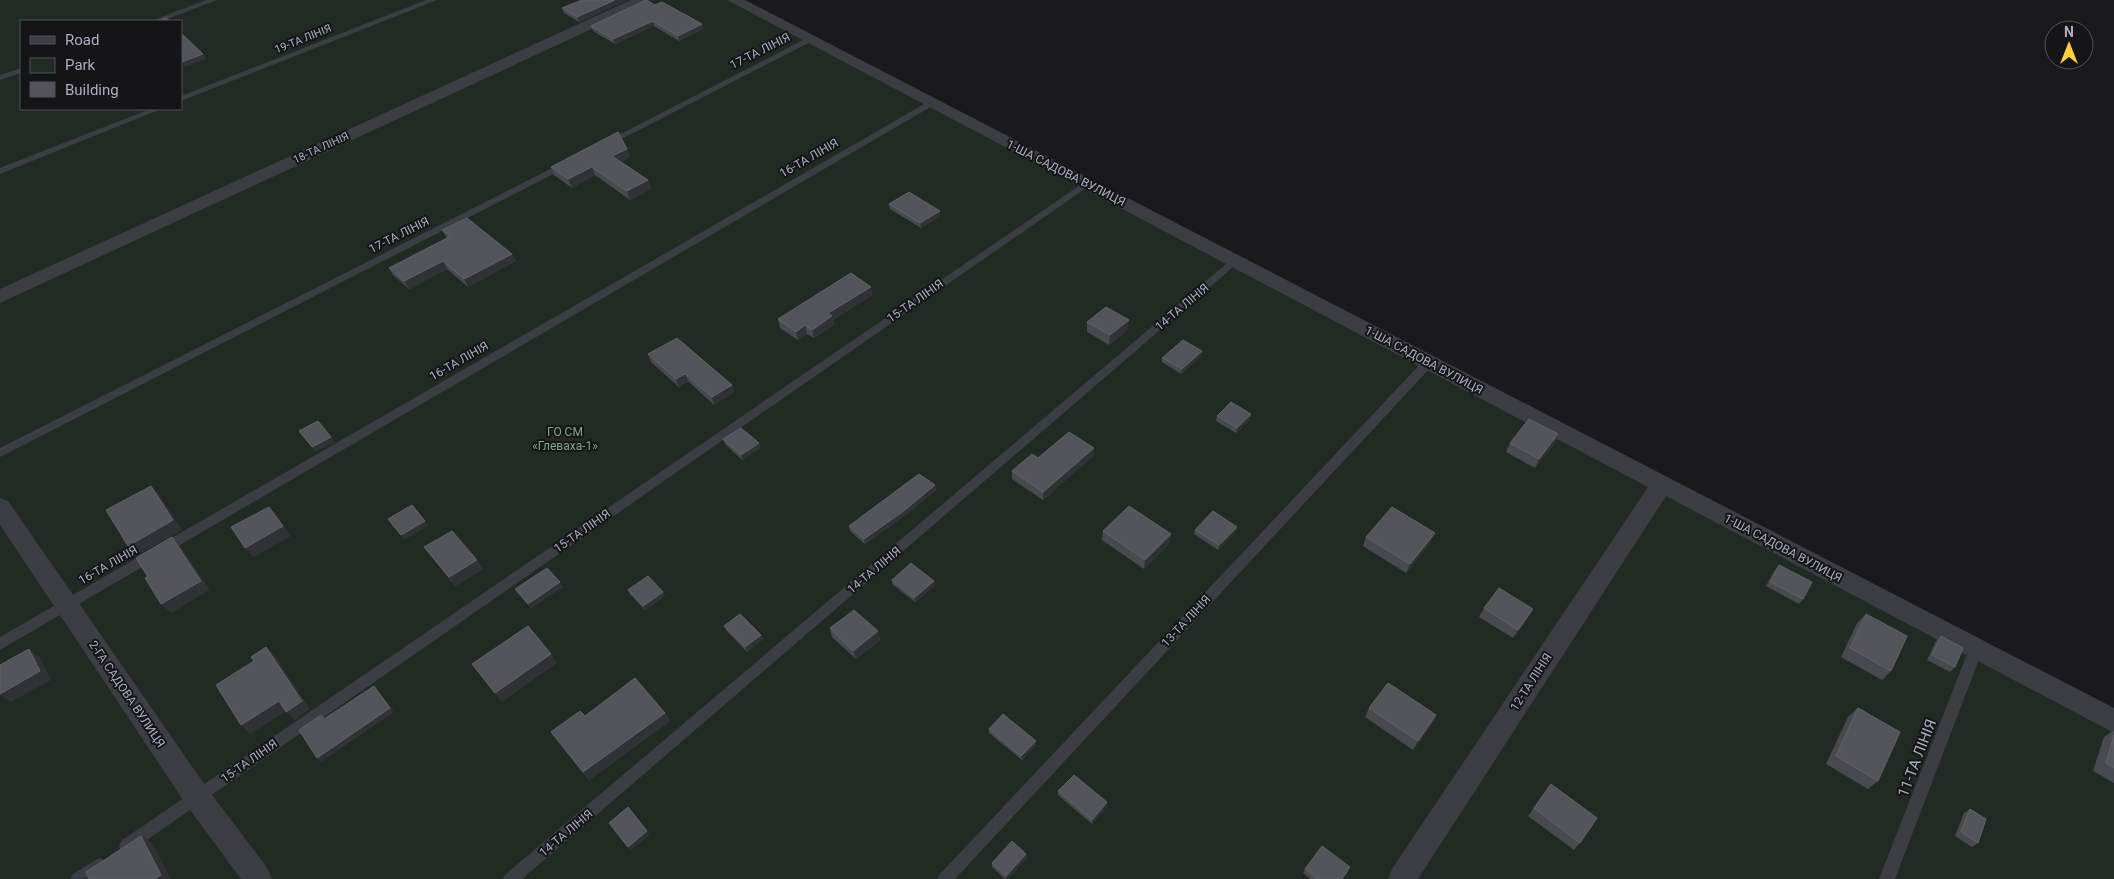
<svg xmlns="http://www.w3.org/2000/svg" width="2114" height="879" font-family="Roboto,sans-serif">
	<rect width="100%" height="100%" fill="#1a1a1d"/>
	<!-- green -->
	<path fill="#212b24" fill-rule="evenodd" d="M0,0H745L2114,718V879H0ZM21,21H181V109H21Z"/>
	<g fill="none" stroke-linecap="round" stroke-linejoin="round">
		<!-- lane -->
		<path fill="#3d3d44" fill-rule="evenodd" d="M206,0H217L162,21H151Z
			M426,0H437L181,101V96Z
			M807,38L814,40L610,145L607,146L603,143Z
			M21,68V73L0,80V75Z
			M931,100L935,103L934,105L0,650V637Z
			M150,109H161L0,174V168Z
			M566,161L570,164L569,166L0,457V448Z
			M1086,181L1091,184L1089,186L131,851L126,853L121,851L119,846L121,841Z
			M1236,257L1239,258L1241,260L1239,262L522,879H503L506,874L1233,258Z
			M1428,359L1433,363L1432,366L955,879H937L940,874L1424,360Z
			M1976,643L1981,645L1983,649L1895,879H1879L1969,649L1971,645Z
			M99,858L104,860L106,865C100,879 84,879 70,879L73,874Z"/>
		<!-- street -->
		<path fill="#3d3d44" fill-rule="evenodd" d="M631,0H650L648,3L0,303V289Z
			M727,0H745L2114,708V733L1666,496L1418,879H1388L1392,869L1648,487Z
			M0,498L8,501L207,788L268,869L272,879H241L187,806L0,525Z"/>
	</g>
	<!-- wall -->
	<path fill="#484a4f" d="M582,0H627L579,22L564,13L562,8Z
		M655,5L702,24L703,29L679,41L654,26L615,44L593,31L591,26Z
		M627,149L629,157L621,162L648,180L651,189L630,200L595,175L572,188L554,175L551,167Z
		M889,204L940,216L921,228L890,209Z
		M442,230L512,254L516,261L468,287L447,269L409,289L393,275L389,268L447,238Z
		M871,287L872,295L833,320L834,325L814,338L807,334L798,340L780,328L778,319Z
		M1087,322L1128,329L1109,345L1087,332Z
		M1202,351L1201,356L1181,374L1162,362V358Z
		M648,354L732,385L734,392L714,405L688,381L679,387L651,362Z
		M1251,414L1250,419L1236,433L1216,421L1217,416Z
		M1558,434L1554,444L1535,468L1506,452L1510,443Z
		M723,439L759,443L760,448L742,460L725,444Z
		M1094,448L1093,456L1043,500L1012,479V471L1038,458Z
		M935,485L936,490L906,515L865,544L850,531L849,526Z
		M1237,527L1236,531L1218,550L1194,534L1195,530Z
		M1103,531L1171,534L1169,544L1144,569L1102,540Z
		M1366,537L1431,542L1406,573L1363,546Z
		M424,547L483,569L455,586Z
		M1779,565L1803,599L1799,604L1766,586L1775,570Z
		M892,580L934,581V586L915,602L892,584Z
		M563,587L531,608L515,589Z
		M628,590L665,596L645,610L630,594Z
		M1484,608L1528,618L1513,638L1479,617Z
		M1866,614L1891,671L1882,680L1841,657L1857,623Z
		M724,626L761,635L763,639L747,652L726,630Z
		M830,628L878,631L880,640L856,659L832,637Z
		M1941,636L1955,667L1950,672L1927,660L1936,641Z
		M1369,708L1436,715L1432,724L1413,750L1365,717Z
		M1858,708L1878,781L1868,789L1826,764L1848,717Z
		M665,713L670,721L589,780L551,732Z
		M989,729L1036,745L1022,760L989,733Z
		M2114,730V783L2093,771L2104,737Z
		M1551,784L1580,843L1574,850L1528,816Z
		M1058,791L1107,806L1092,824L1058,795Z
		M1970,809L1978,843L1972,847L1955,836L1964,813Z
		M1026,854L1027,858L1007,879H1005L992,867V863Z
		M1305,869L1348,871L1342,879H1311L1303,873Z"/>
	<!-- shaded-wall -->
	<path fill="#313236" d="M615,0H627L579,22L577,17Z
		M653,21L654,26L615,44L613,39Z
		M702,24L703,29L679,41L678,36Z
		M203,54L206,59L185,67L182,62Z
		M627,149L629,157L615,165L612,156Z
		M592,167L595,175L572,188L568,179Z
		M648,180L651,189L630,200L627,191Z
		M940,211V216L921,228L920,223Z
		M512,254L516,261L468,287L464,279Z
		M443,261L447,269L409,289L404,281Z
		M871,287L872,295L833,320L834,325L814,338L812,330L828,313Z
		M1129,320L1128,329L1109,345L1110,335Z
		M805,325L807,334L798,340L796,332Z
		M1202,351L1201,356L1181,374L1182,369Z
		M685,374L688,381L679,387L676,379Z
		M732,385L734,392L714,405L712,397Z
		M1251,414L1250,419L1236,433L1237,428Z
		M1558,434L1554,444L1535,468L1539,459Z
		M331,437L335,442L315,452L312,447Z
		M759,443L760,448L742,460L741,455Z
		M1094,448L1093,456L1043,500V492Z
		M935,485L936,490L906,515L865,544L864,539Z
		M151,486L160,496L182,530L138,555L128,546Z
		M269,507L291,536L254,557L245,548Z
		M425,521L428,526L404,540L401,535Z
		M1237,527L1236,531L1218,550L1219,545Z
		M1435,533L1431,542L1406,573L1410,564Z
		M1171,534L1169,544L1144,569L1145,560Z
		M172,537L181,547L210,590L171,613L161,604Z
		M477,560L483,569L455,586L449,577Z
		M934,581V586L915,602L914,598Z
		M560,582L563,587L531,608L528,604Z
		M663,592L665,596L645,610L643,606Z
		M1533,609L1528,618L1513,638L1518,630Z
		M878,631L880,640L856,659L853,651Z
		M761,635L763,639L747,652L745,647Z
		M266,647L275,656L310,709L295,720L286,712Z
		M29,649L40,658L51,680L11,702L0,695V694Z
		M551,654L557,663L502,702L495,693Z
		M374,686L394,712L321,762L317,758Z
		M279,701L288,710L250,734L241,725Z
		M665,713L670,721L589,780L583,772Z
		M1436,715L1432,724L1413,750L1418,741Z
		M1036,741V745L1022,760L1021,756Z
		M1107,802V806L1092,824V820Z
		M647,831L650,835L631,850L628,847Z
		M141,836L152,843L171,879H155Z
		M1026,854L1027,858L1007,879H1006V876Z"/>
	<!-- building -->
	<path fill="#53555b" stroke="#61636a" d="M582,0H615L577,17L562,8Z
		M646,0L655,5L662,2L702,24L678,36L653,21L613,39L591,26Z
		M166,18L170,21H157Z
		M181,33L203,54L182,62Z
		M618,132L627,149L612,156L648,180L627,191L592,167L568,179L551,167Z
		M909,192L940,211L920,223L889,204Z
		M467,218L512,254L464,279L443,261L404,281L389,268L451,236L442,230Z
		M851,273L871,287L828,313L832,316L812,330L805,325L796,332L778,319Z
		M1106,307L1129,320L1110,335L1087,322Z
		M677,338L732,385L712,397L685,374L676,379L648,354Z
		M1183,340L1202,351L1182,369L1162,358Z
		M1231,402L1251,414L1237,428L1217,416Z
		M1529,419L1558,434L1539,459L1510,443Z
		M318,421L331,437L312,447L299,431Z
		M741,428L759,443L741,455L723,439Z
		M1069,432L1094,448L1043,492L1012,471L1032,454L1038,458Z
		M919,474L935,485L905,510L864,539L849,526Z
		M151,486L173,520L128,546L106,510Z
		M412,505L425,521L401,535L388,519Z
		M1129,506L1171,534L1145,560L1103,531Z
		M269,507L283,526L245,548L231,527Z
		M1392,507L1435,533L1410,564L1366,537Z
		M1213,511L1237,527L1219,545L1195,530Z
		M452,531L477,560L449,577L424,547Z
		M172,537L201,581L161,604L145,578L148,577L136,558Z
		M911,563L934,581L914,598L892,580Z
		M1779,565L1812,582L1803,599L1770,582Z
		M547,568L560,582L528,604L515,589Z
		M648,576L663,592L643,606L628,590Z
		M1499,588L1533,609L1518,630L1484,608Z
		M854,610L878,631L853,651L830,628Z
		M740,614L761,635L745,647L724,626Z
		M1866,614L1907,636L1891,671L1850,648Z
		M528,626L551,654L495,693L472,664Z
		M1941,636L1963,648L1955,667L1932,655Z
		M266,647L302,701L286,712L279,701L241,725L216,685L254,661L251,657Z
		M29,649L40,671L0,694V665Z
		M635,678L665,713L583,772L551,732L580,711L585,716Z
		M1388,683L1436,715L1418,741L1369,708Z
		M374,686L390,708L317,758L299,730L321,715L324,719Z
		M1858,708L1900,732L1878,781L1836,756Z
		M1003,714L1036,741L1021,756L989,729Z
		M2114,735V768L2106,763Z
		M1074,775L1107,802L1092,820L1058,791Z
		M1551,784L1597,818L1580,843L1534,808Z
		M628,807L647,831L628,847L609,823Z
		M1970,809L1986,819L1978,843L1961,832Z
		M141,836L161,875L155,879H89L86,872Z
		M1012,841L1026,854L1006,876L992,863Z
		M1322,846L1350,867L1342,879H1318L1305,869Z"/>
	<g text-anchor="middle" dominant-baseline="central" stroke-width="4" stroke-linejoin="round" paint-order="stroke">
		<!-- far-street labels -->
		<g font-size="11" fill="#acafbd" stroke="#151518">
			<text transform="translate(303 39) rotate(-22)">19-ТА ЛІНІЯ</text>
			<text transform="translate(321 148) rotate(-25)">18-ТА ЛІНІЯ</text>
		</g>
		<!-- street labels -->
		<g font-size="12" fill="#acafbd" stroke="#151518">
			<text transform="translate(760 51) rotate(-27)">17-ТА ЛІНІЯ</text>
			<text transform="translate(809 158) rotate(-30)">16-ТА ЛІНІЯ</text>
			<text transform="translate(1066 173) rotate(27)">1-ША САДОВА ВУЛИЦЯ</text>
			<text transform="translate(399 235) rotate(-27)">17-ТА ЛІНІЯ</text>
			<text transform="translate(915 301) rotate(-35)">15-ТА ЛІНІЯ</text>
			<text transform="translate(1182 307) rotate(-40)">14-ТА ЛІНІЯ</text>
			<text transform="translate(1424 360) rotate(28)">1-ША САДОВА ВУЛИЦЯ</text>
			<text transform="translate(459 361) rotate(-30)">16-ТА ЛІНІЯ</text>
			<text transform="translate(582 531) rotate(-35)">15-ТА ЛІНІЯ</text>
			<text transform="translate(1783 548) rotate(28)">1-ША САДОВА ВУЛИЦЯ</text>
			<text transform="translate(108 565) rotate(-30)">16-ТА ЛІНІЯ</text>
			<text transform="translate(874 570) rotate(-40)">14-ТА ЛІНІЯ</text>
			<text transform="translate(1186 621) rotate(-47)">13-ТА ЛІНІЯ</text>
			<text transform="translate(1531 682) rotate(-57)">12-ТА ЛІНІЯ</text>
			<text transform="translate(127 694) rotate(56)">2-ГА САДОВА ВУЛИЦЯ</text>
			<text transform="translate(249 761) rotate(-35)">15-ТА ЛІНІЯ</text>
			<text transform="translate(566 833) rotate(-40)">14-ТА ЛІНІЯ</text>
		</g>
		<!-- park labels -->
		<g font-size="12" fill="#82a989" stroke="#151518">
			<text x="565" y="432">ГО СМ<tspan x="565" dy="14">«Глеваха-1»</tspan></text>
		</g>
		<!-- near-street labels -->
		<g font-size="15" fill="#acafbd" stroke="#151518">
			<text transform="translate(1917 758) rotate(-69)">11-ТА ЛІНІЯ</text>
		</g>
	</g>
	<!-- legend -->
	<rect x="20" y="20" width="162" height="90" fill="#151518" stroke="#51535a"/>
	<rect x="30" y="36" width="25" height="8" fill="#3d3d44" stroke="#51535a"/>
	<text x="65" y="45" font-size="15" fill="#acafbd">Road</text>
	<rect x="30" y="58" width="25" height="15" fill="#212b24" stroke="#51535a"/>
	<text x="65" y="70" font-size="15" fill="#acafbd">Park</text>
	<rect x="30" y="82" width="25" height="15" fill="#53555b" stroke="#51535a"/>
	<text x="65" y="95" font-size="15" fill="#acafbd">Building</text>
	<!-- north arrow -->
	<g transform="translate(2069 45)"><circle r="24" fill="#151518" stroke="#51535a"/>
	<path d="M0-4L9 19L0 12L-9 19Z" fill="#fed231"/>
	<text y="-8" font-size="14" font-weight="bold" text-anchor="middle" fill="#acafbd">N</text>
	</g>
</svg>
